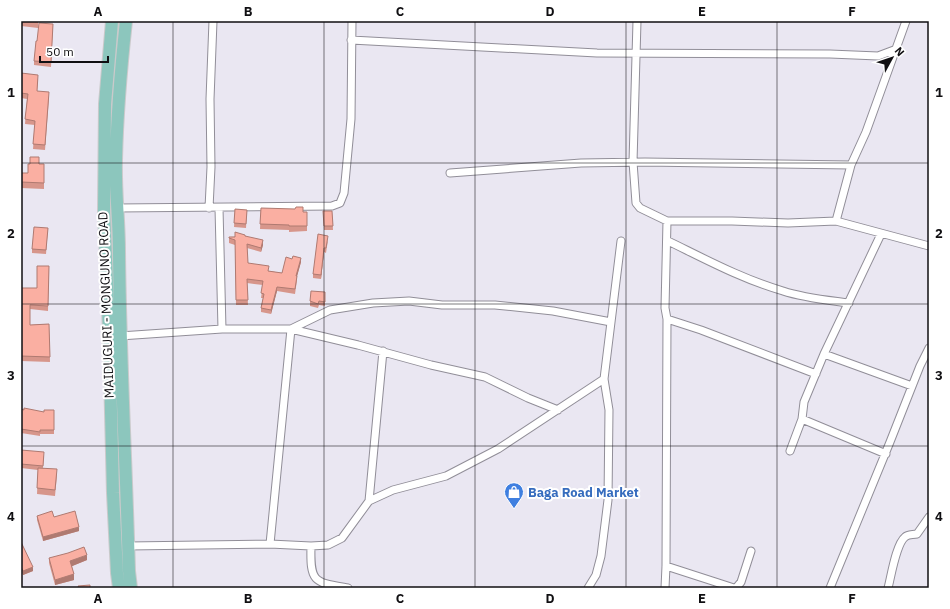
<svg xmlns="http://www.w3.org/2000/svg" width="950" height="609" font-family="'IBM Plex Sans',sans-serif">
	<rect width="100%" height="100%" fill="#eae7f2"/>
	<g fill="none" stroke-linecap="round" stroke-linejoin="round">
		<defs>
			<path id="street" d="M637,21L633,162L636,203L640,208L667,221H732L788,223L836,221L929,246
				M351,40L597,53L830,54L878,56L894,50
				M450,173L581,163L645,162L851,165
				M117,208L332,206L340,203L344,193L351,119L352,21
				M209,208L211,167L210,99L213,21
				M219,208L222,329
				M836,221L851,165L866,132L906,21
				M668,241C705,259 742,279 783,291C804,298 827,300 849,303
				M667,319L701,330L816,374
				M291,329L330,310L373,303L409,301L442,305H495L553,311L611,322
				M120,336L222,329H291L358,345L431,365L485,377L528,398L558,410
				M824,354L912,386
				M802,419L886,454
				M790,451L802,419L804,402L824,354L881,234
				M369,501L393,490L446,476L498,449L604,379
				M270,544L291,329
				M128,546L270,544L311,546L328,545L342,538L369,501L383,351
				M311,546C310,583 314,582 348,588
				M666,566L734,588
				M588,588L596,575L601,556L608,500L609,410L604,379L621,241
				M665,588L666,566L667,319L665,308L667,221
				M736,588L741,582L751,551
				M830,588L890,442L920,366L929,348
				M888,588C891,577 896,544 905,537C908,534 912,535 917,534L929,517"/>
			<path id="primary" d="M112,21L105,104L104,212L109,331L113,493L117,573L119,588
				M126,21C121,67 117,114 116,160C115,190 119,220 119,251C120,357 126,464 129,571L131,588"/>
		</defs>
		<!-- street casing -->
		<use href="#street" stroke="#918e98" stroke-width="9"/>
		<!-- primary casing -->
		<use href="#primary" stroke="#cacacb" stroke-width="14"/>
		<!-- street -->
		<use href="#street" stroke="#fff" stroke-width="7"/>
		<!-- primary -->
		<use href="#primary" stroke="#8cc6bd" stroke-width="12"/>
	</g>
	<!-- wall -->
	<path fill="#d7968b" d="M21,21H38V28L21,26Z
		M53,24L51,67L34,65V61L37,41Z
		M21,73L38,79L37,91L49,97L45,150L33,149L35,125L25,124L27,99L21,98Z
		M39,164H44V189L21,188V173H28Z
		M261,208L307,212V231L289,232V230L260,229Z
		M235,209L247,210L246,228L234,227Z
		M323,211H332L333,230H324Z
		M48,228L46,254L32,253V249Z
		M245,236L263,245L261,252L247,248L248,263L269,271L282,273L301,262L297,276V280L295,294L277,291L271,314L261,312V308L263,298H261L263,285L247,283L248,305H236L235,245L229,243V237Z
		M328,240L326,253L324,252L321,279L313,278V274Z
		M49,266L48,311L30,309V325L49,324L50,362L21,361V288H37Z
		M325,292V306L319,305L318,308L310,306V301Z
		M21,409L44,412L54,410V434H40V436L21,433Z
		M21,450L44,456L43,468L57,475L55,496L37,494L38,470L21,468Z
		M37,516L54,517L79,531L43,541L37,520Z
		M21,542L33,571L23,575L21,571Z
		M49,558L87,560L72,566L74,580L55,585L49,563Z"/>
	<!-- shaded-wall -->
	<path fill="#af7a71" d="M263,240V245L261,252V248Z
		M324,248V252L321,279V275Z
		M301,258V262L296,280V276Z
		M277,287V291L271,314V310Z
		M79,527V531L43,541V537Z
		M87,555V560L70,567V561Z
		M33,567V571L23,575V571Z
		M74,574V580L55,585V580Z"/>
	<!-- building -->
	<path fill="#faafa2" stroke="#af7a71" d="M26,21H38V22Z
		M39,23L53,24L51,62L34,61L36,41H37Z
		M21,73L38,75L37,91L49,92L45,145L33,144L35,121L25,119L28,94L21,93Z
		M30,157H39V164H44V183L21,182V173H28V164H30Z
		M296,207H303V212H307V226H289V225L260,224L261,208L295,209Z
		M235,209L247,210L246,224L234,223Z
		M323,211H332L333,226H324Z
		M34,227L48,228L46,250L32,249Z
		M235,232L245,235V236L263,240L261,248L247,244L248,263L269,266L268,271L282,273L286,257L292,259L293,256L301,258L296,276H297L295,289L277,287L271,310L261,308L264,294L261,293L263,281L247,279L248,300H236L235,240L229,238V237H235Z
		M318,234L328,236L326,248H324L321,275L313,274Z
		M37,266H49L48,306L30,305V325L49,324L50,357L21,356V288H37Z
		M311,291L325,292V302L319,301L318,304L310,301Z
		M24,408L44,412V410H54V430H40V432L21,429V409L24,410Z
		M21,450L44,452L43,466L21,464Z
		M38,468L57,469L55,490L37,488Z
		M52,511L54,517L75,511L79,527L43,537L37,516Z
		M21,542L33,567L23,571L21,567Z
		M84,547L87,555L70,561L74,574L55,580L49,558L68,553Z
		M90,585V588H79L78,586Z"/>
	<!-- grid -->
	<path fill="none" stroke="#100f12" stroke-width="1" stroke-opacity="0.55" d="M173,21V588M324,21V588M475,21V588M626,21V588M777,21V588M21,163H929M21,304H929M21,446H929"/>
	<!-- icons -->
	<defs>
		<symbol id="shop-pin" viewBox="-11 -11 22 30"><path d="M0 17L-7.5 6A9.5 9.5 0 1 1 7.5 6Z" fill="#3f7fe0" stroke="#fff"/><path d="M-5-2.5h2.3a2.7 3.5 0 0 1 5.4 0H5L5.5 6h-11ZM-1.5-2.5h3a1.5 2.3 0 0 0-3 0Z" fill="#fff"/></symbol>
	</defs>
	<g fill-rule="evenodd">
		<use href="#shop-pin" x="503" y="481" width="22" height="30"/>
	</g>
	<g text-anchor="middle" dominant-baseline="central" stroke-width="4" stroke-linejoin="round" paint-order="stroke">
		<!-- street labels -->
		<g font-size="13" fill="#100f12" stroke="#fff">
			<text transform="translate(106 305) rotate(-92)">MAIDUGURI - MONGUNO ROAD</text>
		</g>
		<!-- shop labels -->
		<g font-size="13" font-weight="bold" fill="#366cbe" stroke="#fff" text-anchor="start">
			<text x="528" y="492">Baga Road Market</text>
		</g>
	</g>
	<!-- border -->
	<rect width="950" height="609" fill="none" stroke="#ffffff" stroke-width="44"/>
	<!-- north arrow -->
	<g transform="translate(892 58) rotate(50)" stroke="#ffffff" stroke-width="3" paint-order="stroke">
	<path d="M0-3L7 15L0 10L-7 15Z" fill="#100f12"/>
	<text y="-6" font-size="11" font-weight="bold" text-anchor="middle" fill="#100f12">N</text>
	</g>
	<!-- scale -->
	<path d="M40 56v6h68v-6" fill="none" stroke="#100f12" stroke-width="2"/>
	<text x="46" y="56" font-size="12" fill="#100f12" stroke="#ffffff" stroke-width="3" paint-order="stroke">50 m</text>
	<rect x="22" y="22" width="906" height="565" fill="none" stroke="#100f12" stroke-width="1.5"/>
	<g font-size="13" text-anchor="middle" font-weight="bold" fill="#100f12">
		<text x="98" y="16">A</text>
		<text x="248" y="16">B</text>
		<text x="400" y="16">C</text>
		<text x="550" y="16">D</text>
		<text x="702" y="16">E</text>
		<text x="852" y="16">F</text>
		<text x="11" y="97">1</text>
		<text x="939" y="97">1</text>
		<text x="11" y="238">2</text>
		<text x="939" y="238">2</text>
		<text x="11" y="380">3</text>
		<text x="939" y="380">3</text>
		<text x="11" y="521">4</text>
		<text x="939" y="521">4</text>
		<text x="98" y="603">A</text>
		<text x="248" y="603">B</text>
		<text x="400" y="603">C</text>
		<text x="550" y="603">D</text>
		<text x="702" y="603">E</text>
		<text x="852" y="603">F</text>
	</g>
</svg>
